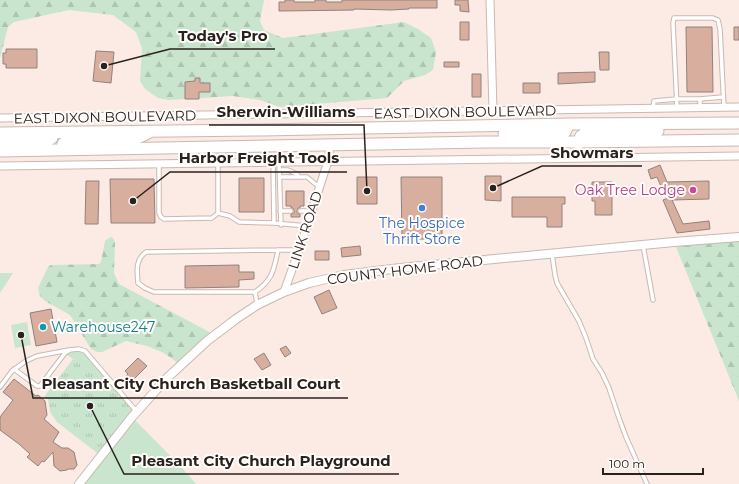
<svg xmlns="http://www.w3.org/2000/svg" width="739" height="484" font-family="Montserrat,sans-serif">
	<defs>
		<pattern id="forest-firs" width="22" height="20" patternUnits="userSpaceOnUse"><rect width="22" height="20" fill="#c9e5ce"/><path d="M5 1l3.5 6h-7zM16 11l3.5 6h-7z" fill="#adc4b0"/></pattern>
		<pattern id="park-tufts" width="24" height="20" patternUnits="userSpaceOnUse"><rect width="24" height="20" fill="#c9e5ce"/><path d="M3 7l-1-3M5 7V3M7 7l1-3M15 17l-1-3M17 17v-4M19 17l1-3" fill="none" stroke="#adc4b0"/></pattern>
	</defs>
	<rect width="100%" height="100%" fill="#fcebe4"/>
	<!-- grass -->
	<path fill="#c9e5ce" d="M0,273H13L0,293Z
		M27,322L31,345L15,348L11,325Z
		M132,417L184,470L196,484H79Z"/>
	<!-- forest -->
	<path fill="url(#forest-firs)" d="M0,0H264L260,21L264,30L283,38L404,22L418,29L431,38L436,52L433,70L425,75L404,81L387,98L280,107L260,100L233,96L169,100L158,98L145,89L140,81L142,48L136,32L113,15L69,10L14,22L8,27L0,58Z
		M112,237L114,240L115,243L114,273L119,284L215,335L181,365L164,353L147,346L126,341L102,352H97L91,349L70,315L45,301L40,296L38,288L48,267L51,265L99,264L101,262L105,241L109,238Z
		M739,237V401L674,242Z"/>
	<!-- park -->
	<path fill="url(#park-tufts)" d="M70,349L83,351L137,412L101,456L57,422L50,412L48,399L44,397L73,359L65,353Z"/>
	<!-- building -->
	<path fill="#d8af9f" stroke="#91827c" d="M285,0H294V2H315V0H326V2H342V0H437V8H409V9L391,10L354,9V10L279,11V2H285Z
		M455,0H468L469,12L460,11V5H455Z
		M460,22H469V40H460Z
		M686,27H712L713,92H687Z
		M734,27H739V40H734Z
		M6,49H37V68H6V64H3V53H6Z
		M96,51L114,52L111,83L93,81Z
		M599,52H609V70H600Z
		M444,62H459V67H444Z
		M595,72V82L558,84V73Z
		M472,74H481V97H472Z
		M195,78H200V83H210V92H199V99H185V82L195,81Z
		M523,83H540V93H523Z
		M660,165L667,182L709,181V199L672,200L683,224L709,221L710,229L677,233L663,200L668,198L669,189H662L657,177L651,179L648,170Z
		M485,176H501V201L485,200Z
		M357,177H377V204H357Z
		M401,177H442V239H402Z
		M239,178H264V212H239Z
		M110,179H154L155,223H111Z
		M86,181H99L98,224H85Z
		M592,182H612V215H595V201H592Z
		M286,191H304V206H300V208H298L297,211V213L300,214V217H291V214L294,213V211L293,208H291V206H286Z
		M512,197H565V204H562V227H547V217H512Z
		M360,246L361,255L342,257L341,248Z
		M315,251H329V260H315Z
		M239,265V272H254V279L239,280V287L185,288V266Z
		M329,290L337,308L322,314L314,297Z
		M51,309L57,342L36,346L30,313Z
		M286,346L291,353L285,357L280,349Z
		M264,353L271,365L262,370L254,359Z
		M138,358L147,366L130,383L124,378L128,374L125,371Z
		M14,379L36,396L38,395L45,401L47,415L44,419L59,432L53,442L62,448H68L74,452L77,465L74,469H68L67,470L60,471L54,466L53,452L44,462L42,461L38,466L27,457L30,454L19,444L0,430V417L13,400L3,392Z"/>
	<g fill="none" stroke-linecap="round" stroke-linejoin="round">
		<defs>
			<path id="service" d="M700,107V99L723,97
				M653,108L654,101L677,99H700
				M677,108L673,23L674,18H713L718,20L720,29L724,108
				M273,162L274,223
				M279,162L281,225
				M159,163V213L161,217L164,219L212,218L218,213V164
				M279,170H288L297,174L299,177
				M280,177H307L319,187
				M280,211H291
				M300,211H311
				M218,213L230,216L239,222L274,223L307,226
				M643,245L653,300
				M278,250C274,269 273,280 255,292H154L145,288L138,283C137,271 135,260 146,252L278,250H299
				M552,254L555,275L557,283L579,321L586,338L593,359L602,373L609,388L619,418L626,437L647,484
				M255,292L257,304
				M14,369L37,386H40L65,353L70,350
				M0,387L12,371L26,361L37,356L69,350L79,349L85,351L137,412"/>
			<path id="minor" d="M490,0L493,111
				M0,118L739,107
				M578,158V142
				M0,166L739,156
				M284,292L299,250L328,161L330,145"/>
			<path id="tertiary" d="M79,484L132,417L167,378L207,341L236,319L257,305L284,292L309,283L344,275L400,268L674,242L739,237"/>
			<path id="trunk" d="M0,133L262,130L569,124L739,123
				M504,134L561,133L565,132L569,124
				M0,142L48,140L52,138L53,133
				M578,142L581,136L586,133H624L658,131
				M62,150L63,144L66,141L133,140L148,133
				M0,151L484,142H578L739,140"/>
		</defs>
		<!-- service casing -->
		<use href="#service" stroke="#c9b9b2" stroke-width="5.5"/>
		<!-- minor casing -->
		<use href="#minor" stroke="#c9b9b2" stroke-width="9"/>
		<!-- tertiary casing -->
		<use href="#tertiary" stroke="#c9b9b2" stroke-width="10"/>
		<!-- trunk casing -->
		<use href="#trunk" stroke="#c9b9b2" stroke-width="13"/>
		<!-- service -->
		<use href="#service" stroke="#fff" stroke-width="3.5"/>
		<!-- minor -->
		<use href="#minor" stroke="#fff" stroke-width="7"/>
		<!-- tertiary -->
		<use href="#tertiary" stroke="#fff" stroke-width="8"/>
		<!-- trunk -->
		<use href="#trunk" stroke="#fff" stroke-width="11"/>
	</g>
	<!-- markers -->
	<circle fill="#d1479c" stroke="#fffcfa" stroke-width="1.5" cx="693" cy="190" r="4"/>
	<circle fill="#3f7fe0" stroke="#fffcfa" stroke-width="1.5" cx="422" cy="208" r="4"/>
	<circle fill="#0f9aa8" stroke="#fffcfa" stroke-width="1.5" cx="43" cy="327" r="4"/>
	<g text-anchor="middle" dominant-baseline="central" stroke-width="4" stroke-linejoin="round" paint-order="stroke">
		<!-- street labels -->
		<g font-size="14" fill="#28221f" stroke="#fffcfa">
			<text transform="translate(465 112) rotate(-1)">EAST DIXON BOULEVARD</text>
			<text transform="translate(105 117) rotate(-1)">EAST DIXON BOULEVARD</text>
			<text transform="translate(305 230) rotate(-72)">LINK ROAD</text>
			<text transform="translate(405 270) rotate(-7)">COUNTY HOME ROAD</text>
		</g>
		<!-- hotel labels -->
		<g font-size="14" fill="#b23c85" stroke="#fffcfa" text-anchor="end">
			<text x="685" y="190">Oak Tree Lodge</text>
		</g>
		<!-- shop labels -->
		<g font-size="14" fill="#366cbe" stroke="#fffcfa">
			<text x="422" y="223">The Hospice<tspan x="422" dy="16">Thrift Store</tspan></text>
		</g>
		<!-- culture labels -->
		<g font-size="14" fill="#0d838f" stroke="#fffcfa" text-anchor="start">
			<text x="51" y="327">Warehouse247</text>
		</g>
	</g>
	<!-- callouts -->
	<path fill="none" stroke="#28221f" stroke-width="1.5" d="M104 66L170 49H275M367 191L364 125H209M493 188L542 166H642M133 201L170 172H347M21 335L33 398H348M90 406L124 474H399"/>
	<g fill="#28221f" stroke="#fffcfa" stroke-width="1.5">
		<circle cx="104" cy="66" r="4"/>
		<circle cx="367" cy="191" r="4"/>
		<circle cx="493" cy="188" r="4"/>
		<circle cx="133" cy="201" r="4"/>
		<circle cx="21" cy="335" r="4"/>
		<circle cx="90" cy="406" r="4"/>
	</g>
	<g font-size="15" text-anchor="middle" font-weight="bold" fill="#28221f" stroke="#fffcfa" stroke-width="4" stroke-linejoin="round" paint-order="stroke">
		<text x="223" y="41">Today's Pro</text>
		<text x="286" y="117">Sherwin-Williams</text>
		<text x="592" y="158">Showmars</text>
		<text x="259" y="163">Harbor Freight Tools</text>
		<text x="191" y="389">Pleasant City Church Basketball Court</text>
		<text x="261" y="466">Pleasant City Church Playground</text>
	</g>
	<!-- scale -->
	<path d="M603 468v6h100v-6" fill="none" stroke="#28221f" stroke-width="2"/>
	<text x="609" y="468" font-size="12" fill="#28221f" stroke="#fffcfa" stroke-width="3" paint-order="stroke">100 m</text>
</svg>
